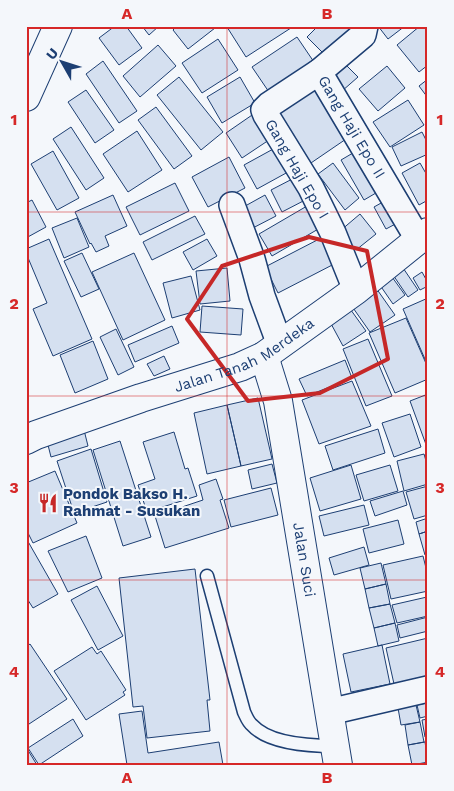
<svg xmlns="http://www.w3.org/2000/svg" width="454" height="791" font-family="'Work Sans',sans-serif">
	<rect width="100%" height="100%" fill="#f4f7fb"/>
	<!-- building -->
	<path fill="#d5e0f0" stroke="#1d3f73" d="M115,26H126L142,48L119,65L99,38Z
		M142,26H159L149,35Z
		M177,26H214L215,28L188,49L173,30Z
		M229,26H294L246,57L227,27Z
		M318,26H348L355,33L329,59L307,37Z
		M378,26H405L388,39Z
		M420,26H428V65L419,72L397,45Z
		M297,37L316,65L271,95L252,67Z
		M218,39L238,70L202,93L182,63Z
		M158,45L176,66L140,97L123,76Z
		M103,61L137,111L119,123L86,74Z
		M343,62L358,77L342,91L328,76Z
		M387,66L405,88L378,111L359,89Z
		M179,77L223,132L201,150L157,95Z
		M240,77L255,103L222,123L207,97Z
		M428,79V98L419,86Z
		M314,85L349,137L308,165L273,112Z
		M86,90L114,130L95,143L68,102Z
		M408,100L424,125L390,147L373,122Z
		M156,107L192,156L174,169L138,120Z
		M255,113L272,138L242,158L226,133Z
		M71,127L104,178L86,190L53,139Z
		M137,131L162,170L128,192L103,154Z
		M422,132L428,144V154L401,166L392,147Z
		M275,148L288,172L257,189L244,165Z
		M358,150L381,190L364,200L341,160Z
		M53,151L79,198L57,210L31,164Z
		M229,157L245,188L208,207L192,177Z
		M333,163L359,198L345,210L318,174Z
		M420,163L428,177V200L419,205L402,173Z
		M298,176L309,198L282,212L271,190Z
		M175,183L189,211L140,235L126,207Z
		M113,195L127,226L105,236L109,246L96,252L91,243L90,244L75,212Z
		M265,195L276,216L249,230L238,210Z
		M390,198L403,220L386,229L374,207Z
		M32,200L46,227L26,238V203Z
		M307,206L320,228L272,256L259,234Z
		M360,214L376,234L356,250L340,231Z
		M195,216L205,234L152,260L143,242Z
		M77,218L89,247L64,258L52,228Z
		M325,236L338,262L278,293L265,267Z
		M49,239L92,339L53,356L33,309L47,303L26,253V249Z
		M207,239L217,256L193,270L183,252Z
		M82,253L99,289L81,297L64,261Z
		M134,253L165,320L123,340L92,272Z
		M399,262L418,290L408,297L389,269Z
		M227,268L230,301L200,304L196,271Z
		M387,270L405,295L393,304L375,278Z
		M422,272L428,283V286L420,290L413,278Z
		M191,276L200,310L172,318L163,283Z
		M376,288L395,315L370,332L351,305Z
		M428,298V366L403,309Z
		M202,306L243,309L241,335L200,332Z
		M348,306L366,331L343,346L329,320Z
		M406,318L428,368V379L395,393L369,333Z
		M172,326L179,343L135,362L128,345Z
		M116,329L134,367L118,375L100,337Z
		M368,339L392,396L366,406L343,349Z
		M93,341L108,379L75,393L60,355Z
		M164,356L170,369L154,376L147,364Z
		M345,360L352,378L307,396L299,379Z
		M352,381L371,426L319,444L302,400Z
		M428,394V450L410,401Z
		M258,398L272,459L241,466L227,405Z
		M227,405L241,466L207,474L194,413Z
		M410,414L421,447L394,457L382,423Z
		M82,422L88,446L51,457L45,433Z
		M378,429L385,453L333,470L325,446Z
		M174,432L185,469L188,468L197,496L147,512L138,485L155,479L143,442Z
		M120,441L151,537L123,546L93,450Z
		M91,449L107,502L74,513L57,461Z
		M424,454L428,468V484L404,491L397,461Z
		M272,464L277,483L252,489L248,470Z
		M351,465L361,499L320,511L310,478Z
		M390,465L398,491L364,501L356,475Z
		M55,471L77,523L33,543L26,529V483Z
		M216,479L223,499L220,500L229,528L165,548L155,516L203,500L199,485Z
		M428,486V515L414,519L406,492Z
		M271,488L278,515L231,527L224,500Z
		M403,491L407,505L375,516L370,501Z
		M364,505L369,525L324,536L319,516Z
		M428,518V531L419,534L416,522Z
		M398,520L404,544L369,553L363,529Z
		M428,531V554L425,555L419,534Z
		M86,536L102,578L68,592L48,551Z
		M26,538L58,594L33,608L26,597Z
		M364,547L369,565L334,575L329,558Z
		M423,556L428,576V591L391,599L383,565Z
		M381,563L386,584L365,589L360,568Z
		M195,569L210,700H207L210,731L147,738L143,706L133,707L119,578Z
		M386,584L390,604L369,608L365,589Z
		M97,586L123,636L98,650L71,600Z
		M427,597L428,616L397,623L392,605Z
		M390,604L395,623L374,628L369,608Z
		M428,617V631L400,638L397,625Z
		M395,623L399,641L378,646L374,628Z
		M428,638V677L394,684L386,648Z
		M30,644L67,699L26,726V647Z
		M382,645L390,684L351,692L343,654Z
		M92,647L97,654L101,651L126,690L123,692L125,695L86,720L54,671Z
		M427,703L428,716L420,718L417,705Z
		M413,705H416L420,722L401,725L398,708Z
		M142,711L148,753L219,742L223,765H127L119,714Z
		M73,719L83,736L39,765L28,748Z
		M428,719V736L425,737L422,720Z
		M420,722L424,742L408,745L405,725Z
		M425,742L428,762L412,765L408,745Z
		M26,747L37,765H26Z"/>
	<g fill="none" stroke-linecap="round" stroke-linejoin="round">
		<defs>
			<path id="lane" d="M207,576L244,712C246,716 248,722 252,725C269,744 312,746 335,746"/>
			<g id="street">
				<path id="s1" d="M319,72L418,239"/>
				<path d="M232,205L252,259L262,296L280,345"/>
				<path d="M356,290L333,233L311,188L266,115L264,110L269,105L319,72L363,35L365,26"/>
				<path d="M329,712L428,689"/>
			</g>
			<g id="secondary">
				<path id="s2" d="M264,356L278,401L338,765"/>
				<path id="s3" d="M26,440L36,435L141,398L240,367L264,356L356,290L428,232"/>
			</g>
			<path id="primary" d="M26,97L58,26"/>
		</defs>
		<!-- lane casing -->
		<use href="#lane" stroke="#1d3f73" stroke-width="15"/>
		<!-- street casing -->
		<use href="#street" stroke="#1d3f73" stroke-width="28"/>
		<!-- secondary casing -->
		<use href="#secondary" stroke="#1d3f73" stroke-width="30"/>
		<!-- primary casing -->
		<use href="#primary" stroke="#1d3f73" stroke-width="30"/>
		<!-- lane -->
		<use href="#lane" stroke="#f4f7fb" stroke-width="12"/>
		<!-- street -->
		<use href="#street" stroke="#f4f7fb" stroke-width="25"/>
		<!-- secondary -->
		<use href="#secondary" stroke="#f4f7fb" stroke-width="28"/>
		<!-- primary -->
		<use href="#primary" stroke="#f4f7fb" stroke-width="28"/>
	</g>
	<!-- marked area -->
	<path fill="none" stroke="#c62828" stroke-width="4" stroke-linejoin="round" d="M309,237L367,251L388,359L320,393L248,401L187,319L222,266Z"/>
	<!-- grid -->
	<path fill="none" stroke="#d62828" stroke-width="1" stroke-opacity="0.55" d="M227,26V765M26,212H428M26,396H428M26,580H428"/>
	<!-- icons -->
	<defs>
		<symbol id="restaurant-bare" viewBox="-9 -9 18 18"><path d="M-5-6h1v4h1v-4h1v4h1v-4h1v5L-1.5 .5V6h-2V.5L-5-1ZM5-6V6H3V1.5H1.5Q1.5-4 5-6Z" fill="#c62828" stroke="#f4f7fb" stroke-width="2.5" paint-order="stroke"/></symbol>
	</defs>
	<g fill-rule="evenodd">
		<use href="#restaurant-bare" x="34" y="489" width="28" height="28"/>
	</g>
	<g text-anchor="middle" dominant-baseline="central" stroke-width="4" stroke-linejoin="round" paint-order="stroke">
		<!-- street labels -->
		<g font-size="15" fill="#1d3f73" stroke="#f4f7fb">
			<text stroke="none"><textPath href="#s1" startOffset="64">Gang Haji Epo II</textPath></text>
			<text transform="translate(297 169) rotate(60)">Gang Haji Epo I</text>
			<text stroke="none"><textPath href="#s3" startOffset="235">Jalan Tanah Merdeka</textPath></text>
			<text stroke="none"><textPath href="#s2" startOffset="208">Jalan Suci</textPath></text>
		</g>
		<!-- poi labels -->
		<g font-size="15" font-weight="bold" fill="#1d3f73" stroke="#f4f7fb" text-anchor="start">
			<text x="63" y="494">Pondok Bakso H.<tspan x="63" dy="17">Rahmat - Susukan</tspan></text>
		</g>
	</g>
	<!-- border -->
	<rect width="454" height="791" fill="none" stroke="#f4f7fb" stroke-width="55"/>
	<!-- north arrow -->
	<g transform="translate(62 62) rotate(309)" stroke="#f4f7fb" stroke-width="4" paint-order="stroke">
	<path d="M0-4L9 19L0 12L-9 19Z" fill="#1d3f73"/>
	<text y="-8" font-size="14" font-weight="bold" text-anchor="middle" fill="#1d3f73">U</text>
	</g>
	<rect x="28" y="28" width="398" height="736" fill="none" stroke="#d62828" stroke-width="2"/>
	<g font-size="16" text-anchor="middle" font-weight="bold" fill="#d62828">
		<text x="127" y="19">A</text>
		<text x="327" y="19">B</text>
		<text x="14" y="125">1</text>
		<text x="440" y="125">1</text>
		<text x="14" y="309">2</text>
		<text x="440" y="309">2</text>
		<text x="14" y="493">3</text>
		<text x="440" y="493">3</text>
		<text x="14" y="677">4</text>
		<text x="440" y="677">4</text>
		<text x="127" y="783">A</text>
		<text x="327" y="783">B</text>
	</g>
</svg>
